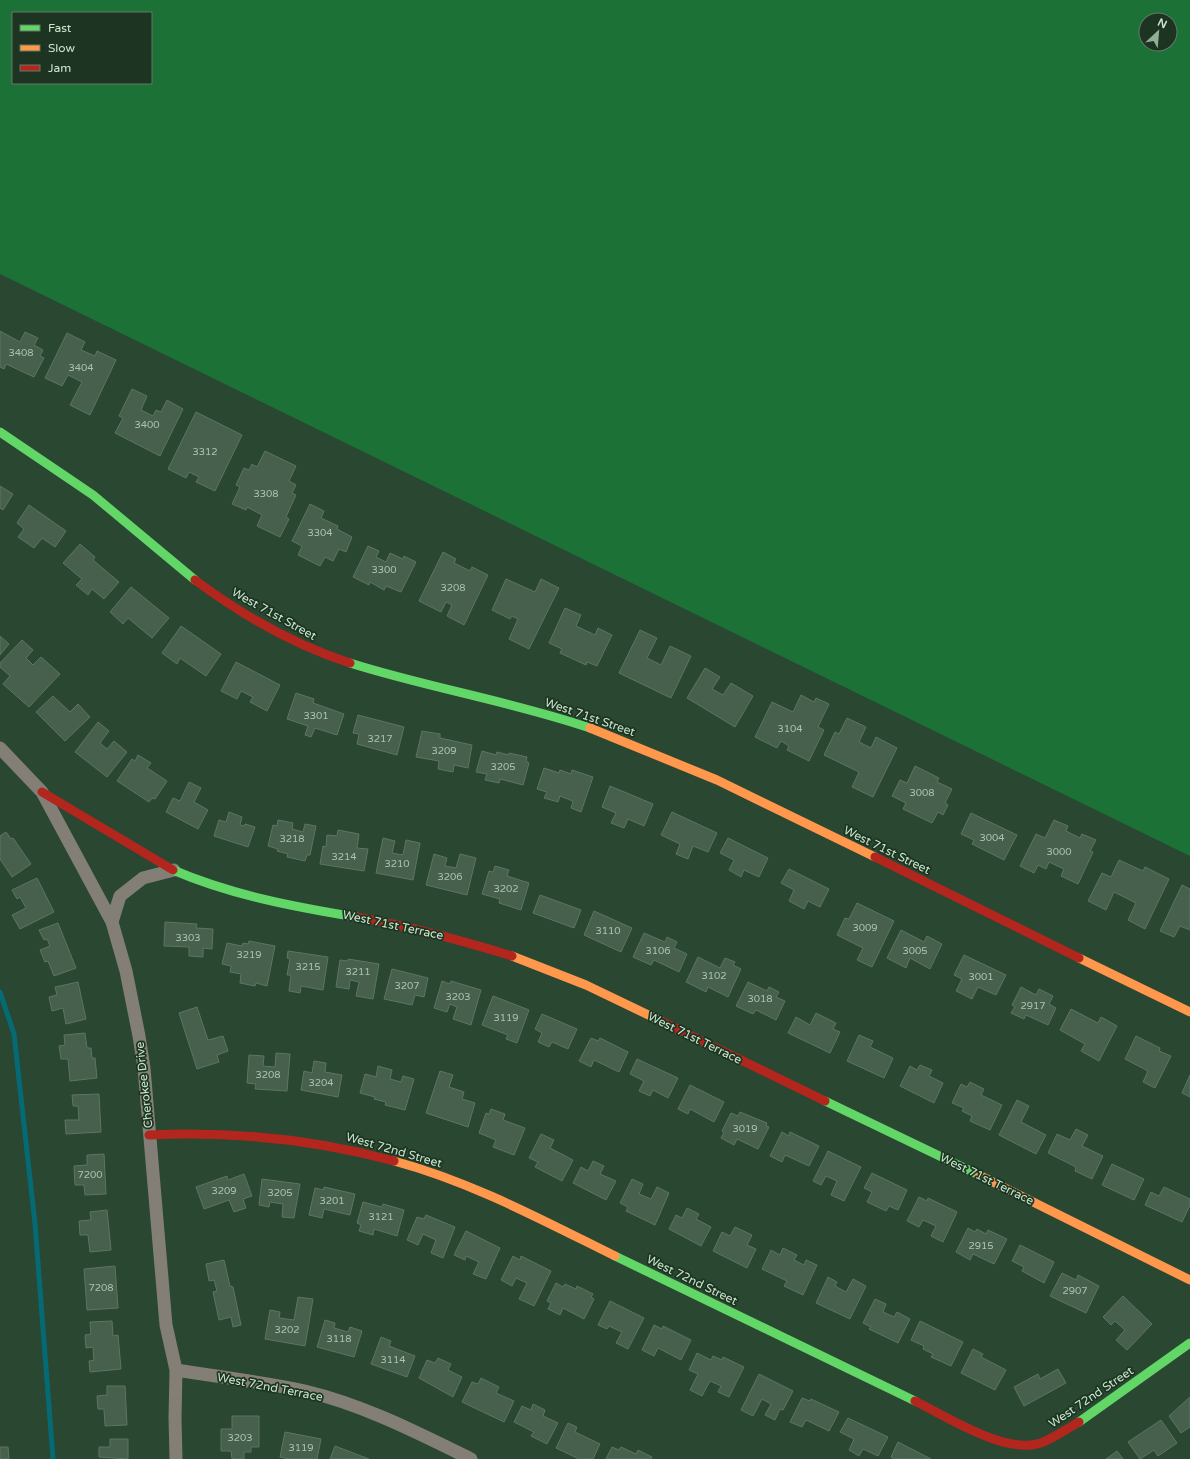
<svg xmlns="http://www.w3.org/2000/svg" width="1190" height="1459" font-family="'Varela Round',sans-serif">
	<rect width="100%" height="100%" fill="#294731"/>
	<!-- green -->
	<path fill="#1c7137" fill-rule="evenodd" d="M0,0H1190V856L0,274ZM13,13H151V83H13ZM1146,20H1170V44H1146Z"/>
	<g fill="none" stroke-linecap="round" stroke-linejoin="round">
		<!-- stream -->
		<path stroke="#066a74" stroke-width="5" d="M0,992L14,1034L35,1224L53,1459"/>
	</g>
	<!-- building -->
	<path fill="#47604d" stroke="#5d7562" d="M0,331L20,342L25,332L38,338L34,345L43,350L40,356L44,358L34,377L6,364L4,369L0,367Z
		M67,333L85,342L81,350L95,356L97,351L116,360L90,415L70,405L82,382L68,375L62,386L45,378Z
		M132,389L147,396L141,410L153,416L156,410L161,412L167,400L183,409L160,456L115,433L123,418L119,416Z
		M196,412L242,435L215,491L196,482L199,477L189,472L186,478L168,469Z
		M265,451L296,466L289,481L296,485L292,493L296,495L286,517L289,519L280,537L257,526L262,515L247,507L246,510L232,504L240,487L236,485L244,468L249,470L252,464L257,467Z
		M0,486L13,494L3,510L0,508Z
		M310,504L324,511L321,518L338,526L337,529L352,537L346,552L339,549L333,561L325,557L320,566L298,555L302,546L292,541Z
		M29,505L66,531L55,547L42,538L34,548L18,537L24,529L17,523Z
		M80,544L95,557L93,560L119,582L104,599L92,589L88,595L76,585L82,579L63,563Z
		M368,546L379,551L376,557L386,562L390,553L403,559L404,556L416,562L401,592L386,586L384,590L370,582L369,585L353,577Z
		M443,552L456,559L454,563L470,571L472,567L488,575L464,625L447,616L452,605L446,602L441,612L419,601Z
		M506,579L535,592L541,579L559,588L529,649L509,639L518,619L512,616L510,619L492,610Z
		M131,587L169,618L152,638L128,618L123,624L110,612Z
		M565,608L581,615L576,626L595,635L598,628L612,635L597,666L587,662L586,665L560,653L562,649L549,643Z
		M181,626L221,654L206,676L180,658L177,664L162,653Z
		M640,630L657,638L647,658L661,665L670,646L691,656L671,698L619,673Z
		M0,636L9,644L0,655Z
		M22,640L33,650L26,658L33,665L41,657L60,674L29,707L3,684L10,676L0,667V663Z
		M236,662L280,685L267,711L250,702L253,697L241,691L237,699L221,691Z
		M705,668L720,677L712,689L723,695L731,683L753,696L735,727L687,698Z
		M296,693L314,699L313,703L344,714L337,735L315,728L311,737L305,735L308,726L287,719Z
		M801,695L814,702L816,698L829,704L818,727L824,730L809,761L787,750L789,746L781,741L777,748L755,737L772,702L793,712Z
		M53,696L70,712L78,704L90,717L65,741L36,712Z
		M358,715L404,727L397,755L357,744L359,734L353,733Z
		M847,718L866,727L859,742L871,748L876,737L897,748L873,797L852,787L859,772L824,755L835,732L839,734Z
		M98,722L109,731L100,743L107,749L114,741L127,752L107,777L75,752Z
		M422,731L440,734V738L472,745L468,768L454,765L453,772L438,769L439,761L416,757Z
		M482,751L496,755L497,752L509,755V753L527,757L526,761L529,763L523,785L500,779L499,783L485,780L487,774L476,772Z
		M138,755L151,763L147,768L167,781L155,799L152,798L149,802L117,781L132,759L135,761Z
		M915,766L939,778L937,782L952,789L945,803L948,805L943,815L938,812L932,823L903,809L906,803L892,796L900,780L907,783Z
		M544,768L559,773L560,770L571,774L572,770L593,777L581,812L571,808L573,801L560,796L558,802L544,798L547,792L537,789Z
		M189,782L201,788L194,802L208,810L198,829L166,812L173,798L180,801Z
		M610,786L653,804L644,826L628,819L624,828L611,823L616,813L602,807Z
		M229,812L242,817L240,825L244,826L245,824L255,827L248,847L214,836L219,820L226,822Z
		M672,812L717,833L708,852L693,846L688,859L676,854L680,844L661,835Z
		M971,813L1017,835L1004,860L972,844L974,840L961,834Z
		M278,820L293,823L292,829L303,832L305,824L316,826L310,855H307L305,861L287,857L288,854L277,851L278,849L268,846L273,825L277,826Z
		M1054,820L1068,826L1066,831L1080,838L1082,834L1096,840L1090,851L1093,852L1078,884L1061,876L1064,869L1049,862L1046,869L1038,865L1034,873L1020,866L1036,834L1045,838Z
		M338,830L359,834L357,848L368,849L364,871L320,864L323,846L326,847L327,835L337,836Z
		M6,832L11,839L13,838L31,864L12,877L0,859V836Z
		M383,838L395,841L392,853L403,855L406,840L420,843L413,880L376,873Z
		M728,838L768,858L759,877L744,870L741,877L729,870L734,860L720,853Z
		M434,854L447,858L445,866L456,868L460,854L476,858L467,895L426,885Z
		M1119,860L1143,871L1145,867L1169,879L1145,929L1128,920L1136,903L1114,892L1106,910L1088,901L1102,873L1111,877Z
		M495,866L509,870L507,876L529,883L521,910L499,903L500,899L482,894L489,871L493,872Z
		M789,869L829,889L820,907L808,901L804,909L789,901L794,890L781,883Z
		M37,878L54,912L20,929L12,915L26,908L20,897L17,899L12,890Z
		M1182,885L1190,889V930L1180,926L1174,937L1160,931Z
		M540,895L581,910L574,928L533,913Z
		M857,903L894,921L872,967L857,960L863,948L837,935L845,918L849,919Z
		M594,911L632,928L621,952L584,935Z
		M165,922L197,924L196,928L213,929L212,949L203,948V957L189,956V947L164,946Z
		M58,923L76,968L54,976L48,961L45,962L40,950L50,946L47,939L44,940L39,930Z
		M901,930L924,942L927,936L942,944L930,969L910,958L906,968L887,958Z
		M644,933L665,942L667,937L677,942L674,948L687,954L679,972L654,960L651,965L633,957Z
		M249,941L275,946L267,986L256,983L255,986L240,983L241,974L230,972L231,966L222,964L227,943L242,946L243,943L248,944Z
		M288,951L328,957L323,990L301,986L300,993L289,991L291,975H287L290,959L287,958Z
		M964,955L1006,975L996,995L978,987L972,999L956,991L962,979L954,975Z
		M698,957L720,968L725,958L735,962L733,965L741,969L728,997L708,987L706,992L686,982Z
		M348,959L379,964L373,999L356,996L359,982L350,980L349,989L336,987L340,960L348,961Z
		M392,969L428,978L424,997L415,995L412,1005L384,999Z
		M442,981L450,984L451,981L481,990L471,1025L453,1019L457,1007L450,1004L447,1012L434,1008Z
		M78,982L86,1019L66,1024L63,1008L52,1011L49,997L57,995L55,987Z
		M748,982L767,991L769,987L779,992L776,997L785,1001L776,1020L756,1010L753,1014L736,1006Z
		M1021,987L1036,995L1039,989L1053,996L1049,1004L1056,1008L1048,1025L1026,1015L1024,1019L1011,1013L1015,1007L1012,1005Z
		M493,996L529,1010L517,1043L506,1039L508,1035L482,1025Z
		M197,1007L208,1040L223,1036L228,1051L217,1055L219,1062L197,1069L179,1013Z
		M1071,1009L1098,1023L1101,1017L1117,1026L1099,1061L1081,1051L1085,1044L1060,1030Z
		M816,1013L836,1023L833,1029L840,1032L830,1053L788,1033L796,1017L810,1025Z
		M542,1014L577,1029L568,1049L552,1042L549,1047L538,1042L542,1033L535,1029Z
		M85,1033L87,1048H91L92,1058H95L97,1078L70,1081L68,1059H61L59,1046L65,1045L64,1035Z
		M859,1035L873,1041L870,1047L893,1058L884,1078L847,1061Z
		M1136,1036L1160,1048L1159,1051L1171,1056L1155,1088L1143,1082L1148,1071L1125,1059Z
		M591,1038L598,1041L600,1038L628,1052L619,1072L594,1060L591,1067L579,1061Z
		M276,1053L290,1054L287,1091L255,1089L256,1084L247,1083L249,1055L264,1056L263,1066L275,1067Z
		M637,1059L678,1078L668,1098L653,1090L650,1096L639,1091L644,1081L630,1074Z
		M314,1061L326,1063L325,1072L342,1075L338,1097L301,1090L304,1071L312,1073Z
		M920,1065L932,1070L929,1076L943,1083L934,1103L900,1086L910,1066L917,1070Z
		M378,1066L392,1070L390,1079L401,1082L403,1076L414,1079L405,1110L385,1105L386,1102L374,1099L375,1097L360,1093L365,1074L376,1077Z
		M440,1071L453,1075L449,1087L464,1092L462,1099L475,1103L468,1127L426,1113Z
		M1190,1075V1097L1182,1093Z
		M970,1082L984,1089L981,1095L1002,1105L990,1130L970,1121L972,1116L962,1111L964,1108L952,1103L961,1084L967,1087Z
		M690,1085L724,1102L714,1122L690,1109L688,1114L678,1109Z
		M99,1094L101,1132L66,1134L65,1120H79L78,1106H73L72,1095Z
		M1017,1100L1029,1106L1021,1122L1046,1135L1036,1154L999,1135Z
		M491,1109L505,1114L503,1120L525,1128L514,1155L493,1147L496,1140L479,1133L486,1113L489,1114Z
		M740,1112L767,1123L766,1126L769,1127L758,1149L737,1139L734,1145L721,1138L724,1132L722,1131L731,1113L738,1116Z
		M1076,1129L1088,1135L1082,1146L1103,1156L1092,1179L1075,1171L1076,1167L1048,1153L1057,1134L1070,1140Z
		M782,1132L789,1136L790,1132L819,1146L809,1166L785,1155L782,1162L770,1156Z
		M541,1134L554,1140L550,1148L573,1160L562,1181L535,1167L538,1162L529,1158Z
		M828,1151L861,1167L844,1201L831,1195L837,1181L826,1176L821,1185L813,1181Z
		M104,1154L106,1194L85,1195L84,1185H75L74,1166L87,1165V1155Z
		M593,1161L604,1166L600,1174L616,1181L606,1200L573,1183L581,1167L588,1171Z
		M1112,1164L1144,1179L1134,1200L1102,1185Z
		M872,1173L907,1190L898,1210L889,1206L886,1211L867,1202L872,1192L864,1188Z
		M244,1174L252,1196L243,1199L246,1208L234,1212L229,1200L204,1209L196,1187L227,1176L228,1180Z
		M262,1179L300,1184L294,1218L282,1217L283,1204L270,1202L269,1207L259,1205Z
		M632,1179L643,1184L639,1194L651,1199L657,1187L669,1193L655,1225L626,1211L628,1207L620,1203Z
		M324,1187L355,1194L350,1215L324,1209L322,1218L309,1215L315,1188L324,1190Z
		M1164,1187L1190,1199V1205L1182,1222L1145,1205L1151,1192L1159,1196Z
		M919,1197L927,1201L928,1198L957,1212L943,1242L931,1236L936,1226L923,1220L919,1227L907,1221Z
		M363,1202L382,1207L383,1204L404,1210L397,1236L374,1229L373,1235L359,1231L361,1225L357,1223Z
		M687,1208L699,1214L696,1219L711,1227L701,1246L669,1229L676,1215L682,1218Z
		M107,1210L111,1250L90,1252L88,1235H80L79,1221L91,1220L90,1212Z
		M426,1215L455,1227L443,1258L431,1253L436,1240L423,1234L418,1245L407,1240L417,1217L424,1219Z
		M735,1227L752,1235L747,1245L756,1249L747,1268L713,1251L722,1232L730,1236Z
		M968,1228L975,1232L977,1229L986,1234L988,1230L1007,1239L994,1264L973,1254L970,1260L956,1252Z
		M466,1231L500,1248L486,1279L473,1274L479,1262L466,1256L465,1260L454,1255Z
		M1020,1245L1054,1262L1044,1283L1022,1271L1024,1267L1012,1261Z
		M783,1248L797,1255L794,1260L804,1265L806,1260L817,1265L803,1295L784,1286L787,1281L762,1269L771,1250L780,1255Z
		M513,1256L520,1260L521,1256L551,1271L534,1306L519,1299L527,1283L516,1278L512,1286L501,1280Z
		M224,1260L230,1286L233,1287L241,1325L233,1327L231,1317L219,1320L213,1292L217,1291L214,1280L209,1281L206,1264Z
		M115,1266L118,1308L87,1310L84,1269Z
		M1062,1273L1076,1280L1078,1275L1099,1286L1086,1313L1050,1296Z
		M828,1277L837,1282L835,1286L846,1292L853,1279L866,1286L850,1319L816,1303Z
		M556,1283L563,1287L565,1284L576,1289L577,1286L593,1294L591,1297L594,1299L584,1319L563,1308L560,1315L548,1309L551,1303L547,1301Z
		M1123,1296L1152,1324L1127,1350L1116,1340L1125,1330L1115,1321L1111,1325L1103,1317Z
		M298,1297L313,1299L305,1346L265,1339L270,1310L280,1312L279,1318L294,1320Z
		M875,1299L886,1304L883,1312L894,1317L897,1312L910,1319L898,1343L869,1329L871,1327L863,1323Z
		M610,1301L644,1318L628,1349L616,1343L622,1332L609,1326L607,1329L598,1325Z
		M325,1320L335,1323L334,1328L348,1332L350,1327L362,1331L354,1357L317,1347Z
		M112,1321L113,1336L118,1335L121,1369L90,1372L89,1361L94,1360L93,1347L86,1348L85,1335L91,1334L90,1322Z
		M920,1321L963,1342L951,1366L931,1357L933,1354L923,1349L924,1346L911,1340Z
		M654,1325L662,1329L663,1326L691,1340L681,1360L658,1348L654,1356L642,1350Z
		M381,1337L391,1341L389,1346L415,1356L407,1377L371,1364Z
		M973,1349L983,1354L981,1357L1006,1370L995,1390L961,1373Z
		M697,1353L711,1360L713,1356L722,1360L723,1357L744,1367L729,1397L718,1392L721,1386L710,1381L702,1396L690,1390L698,1374L689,1370Z
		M438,1358L451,1364L448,1370L462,1377L453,1397L419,1378L427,1360L435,1363Z
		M1058,1369L1066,1383L1024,1406L1014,1387L1038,1374L1040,1379Z
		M759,1374L793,1391L783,1410L780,1409L775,1420L765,1415L771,1404L762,1399L753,1416L741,1410Z
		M481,1378L499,1387L496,1393L514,1401L504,1422L462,1402L472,1382L478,1384Z
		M107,1386H125L127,1425L105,1426L104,1409H98L97,1396L107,1395Z
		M1190,1397V1427L1181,1433L1169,1416Z
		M802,1398L810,1401L811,1399L839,1412L829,1431L806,1420L802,1427L790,1422Z
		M533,1404L545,1410L543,1416L558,1423L547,1444L531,1436L534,1432L514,1422L522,1406L531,1410Z
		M232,1416H259V1447H251V1452H244V1459H232L231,1451H221V1429H232Z
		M848,1418L888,1437L878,1456L863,1449L859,1456L849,1450L854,1439L840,1432Z
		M1161,1420L1177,1443L1158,1456L1154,1450L1140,1459L1128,1442Z
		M568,1423L577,1427L575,1432L600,1444L593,1459H579L556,1448Z
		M285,1432L321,1439L317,1459H289L280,1457Z
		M110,1439H128V1459L99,1457V1447H110Z
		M898,1442L931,1459H894L891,1457Z
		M335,1446L369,1459H330Z
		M0,1447H8L9,1459H0Z
		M612,1447L619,1450L621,1447L636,1454L638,1450L652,1457L651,1459H606Z
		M1117,1451L1123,1459H1106Z"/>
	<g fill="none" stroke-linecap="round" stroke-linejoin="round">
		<!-- street -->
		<path stroke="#837f77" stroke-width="13" d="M0,748L42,792L112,922L126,971L139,1036L144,1068L166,1325L176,1370L175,1418L176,1459
			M112,922L120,896L143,878L174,870
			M176,1370C219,1377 263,1382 305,1391C364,1405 418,1433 471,1459"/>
		<!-- fast -->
		<path stroke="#63d668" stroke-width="9" d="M0,432L93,495L195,580
			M350,663C429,688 511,701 590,728
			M173,870C231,895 295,907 356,917
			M825,1101L979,1175
			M615,1256L915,1401
			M1079,1422L1190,1343"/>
		<!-- slow -->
		<path stroke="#ff974d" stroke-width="9" d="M590,728L717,780L875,857
			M512,956L586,985L661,1021
			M1079,958L1190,1012
			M394,1161C472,1182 544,1221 615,1256
			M979,1175L1190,1280"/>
		<!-- jam -->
		<path stroke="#b3261e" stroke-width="9" d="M195,580C242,615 294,645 350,663
			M42,792L173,870
			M875,857L1079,958
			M356,917C410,926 460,940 512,956
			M661,1021L825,1101
			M149,1135C233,1131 313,1139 394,1161
			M915,1401C947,1417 1006,1455 1041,1443C1054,1438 1067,1429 1079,1422"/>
	</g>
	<g text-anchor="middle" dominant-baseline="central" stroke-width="3.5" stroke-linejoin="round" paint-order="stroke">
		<!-- number labels -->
		<g font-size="10" fill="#a8c4ad">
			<text x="21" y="353">3408</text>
			<text x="81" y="368">3404</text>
			<text x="147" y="425">3400</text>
			<text x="205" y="452">3312</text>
			<text x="266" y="494">3308</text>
			<text x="320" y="533">3304</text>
			<text x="384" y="570">3300</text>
			<text x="453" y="588">3208</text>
			<text x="316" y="716">3301</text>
			<text x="790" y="729">3104</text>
			<text x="380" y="739">3217</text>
			<text x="444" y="751">3209</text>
			<text x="503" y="767">3205</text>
			<text x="922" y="793">3008</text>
			<text x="992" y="838">3004</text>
			<text x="292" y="839">3218</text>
			<text x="1059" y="852">3000</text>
			<text x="344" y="857">3214</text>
			<text x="397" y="864">3210</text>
			<text x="450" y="877">3206</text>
			<text x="506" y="889">3202</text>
			<text x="865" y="928">3009</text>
			<text x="608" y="931">3110</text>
			<text x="188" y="938">3303</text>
			<text x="658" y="951">3106</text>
			<text x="915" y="951">3005</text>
			<text x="249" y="955">3219</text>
			<text x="308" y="967">3215</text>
			<text x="358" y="972">3211</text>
			<text x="714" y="976">3102</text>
			<text x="981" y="977">3001</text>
			<text x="407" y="986">3207</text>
			<text x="458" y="997">3203</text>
			<text x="760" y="999">3018</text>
			<text x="1033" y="1006">2917</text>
			<text x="506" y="1018">3119</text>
			<text x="268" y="1075">3208</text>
			<text x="321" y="1083">3204</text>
			<text x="745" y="1129">3019</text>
			<text x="90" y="1175">7200</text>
			<text x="224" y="1191">3209</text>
			<text x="280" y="1193">3205</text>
			<text x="332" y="1201">3201</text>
			<text x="381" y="1217">3121</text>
			<text x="981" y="1246">2915</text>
			<text x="101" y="1288">7208</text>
			<text x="1075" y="1291">2907</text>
			<text x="287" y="1330">3202</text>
			<text x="339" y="1339">3118</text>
			<text x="393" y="1360">3114</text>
			<text x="240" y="1438">3203</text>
			<text x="301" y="1448">3119</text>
		</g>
		<!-- street labels -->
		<g font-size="12" fill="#c9e6cd" stroke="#1c3421">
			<text transform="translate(274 614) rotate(29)">West 71st Street</text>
			<text transform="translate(590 717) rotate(19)">West 71st Street</text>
			<text transform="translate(887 850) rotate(26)">West 71st Street</text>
			<text transform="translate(393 925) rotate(12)">West 71st Terrace</text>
			<text transform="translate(695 1038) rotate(26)">West 71st Terrace</text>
			<text transform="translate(144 1085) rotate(-96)">Cherokee Drive</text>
			<text transform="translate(394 1150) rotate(16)">West 72nd Street</text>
			<text transform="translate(987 1179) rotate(26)">West 71st Terrace</text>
			<text transform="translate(692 1280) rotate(26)">West 72nd Street</text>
			<text transform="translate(270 1387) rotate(11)">West 72nd Terrace</text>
			<text transform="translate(1091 1397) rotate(-34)">West 72nd Street</text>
		</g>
	</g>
	<!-- legend -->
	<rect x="12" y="12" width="140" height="72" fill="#1c3421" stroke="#617b66"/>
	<rect x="20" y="25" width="20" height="6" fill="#63d668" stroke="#617b66"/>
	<text x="48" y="32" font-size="12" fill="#c9e6cd">Fast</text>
	<rect x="20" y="45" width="20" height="6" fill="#ff974d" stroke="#617b66"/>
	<text x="48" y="52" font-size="12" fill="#c9e6cd">Slow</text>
	<rect x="20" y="65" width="20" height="6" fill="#b3261e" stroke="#617b66"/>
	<text x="48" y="72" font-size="12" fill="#c9e6cd">Jam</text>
	<!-- north arrow -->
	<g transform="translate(1158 32) rotate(26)"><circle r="19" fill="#1c3421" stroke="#617b66"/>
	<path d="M0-3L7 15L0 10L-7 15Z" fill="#91ae96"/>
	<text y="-6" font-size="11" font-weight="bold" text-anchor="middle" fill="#c9e6cd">N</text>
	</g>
</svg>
